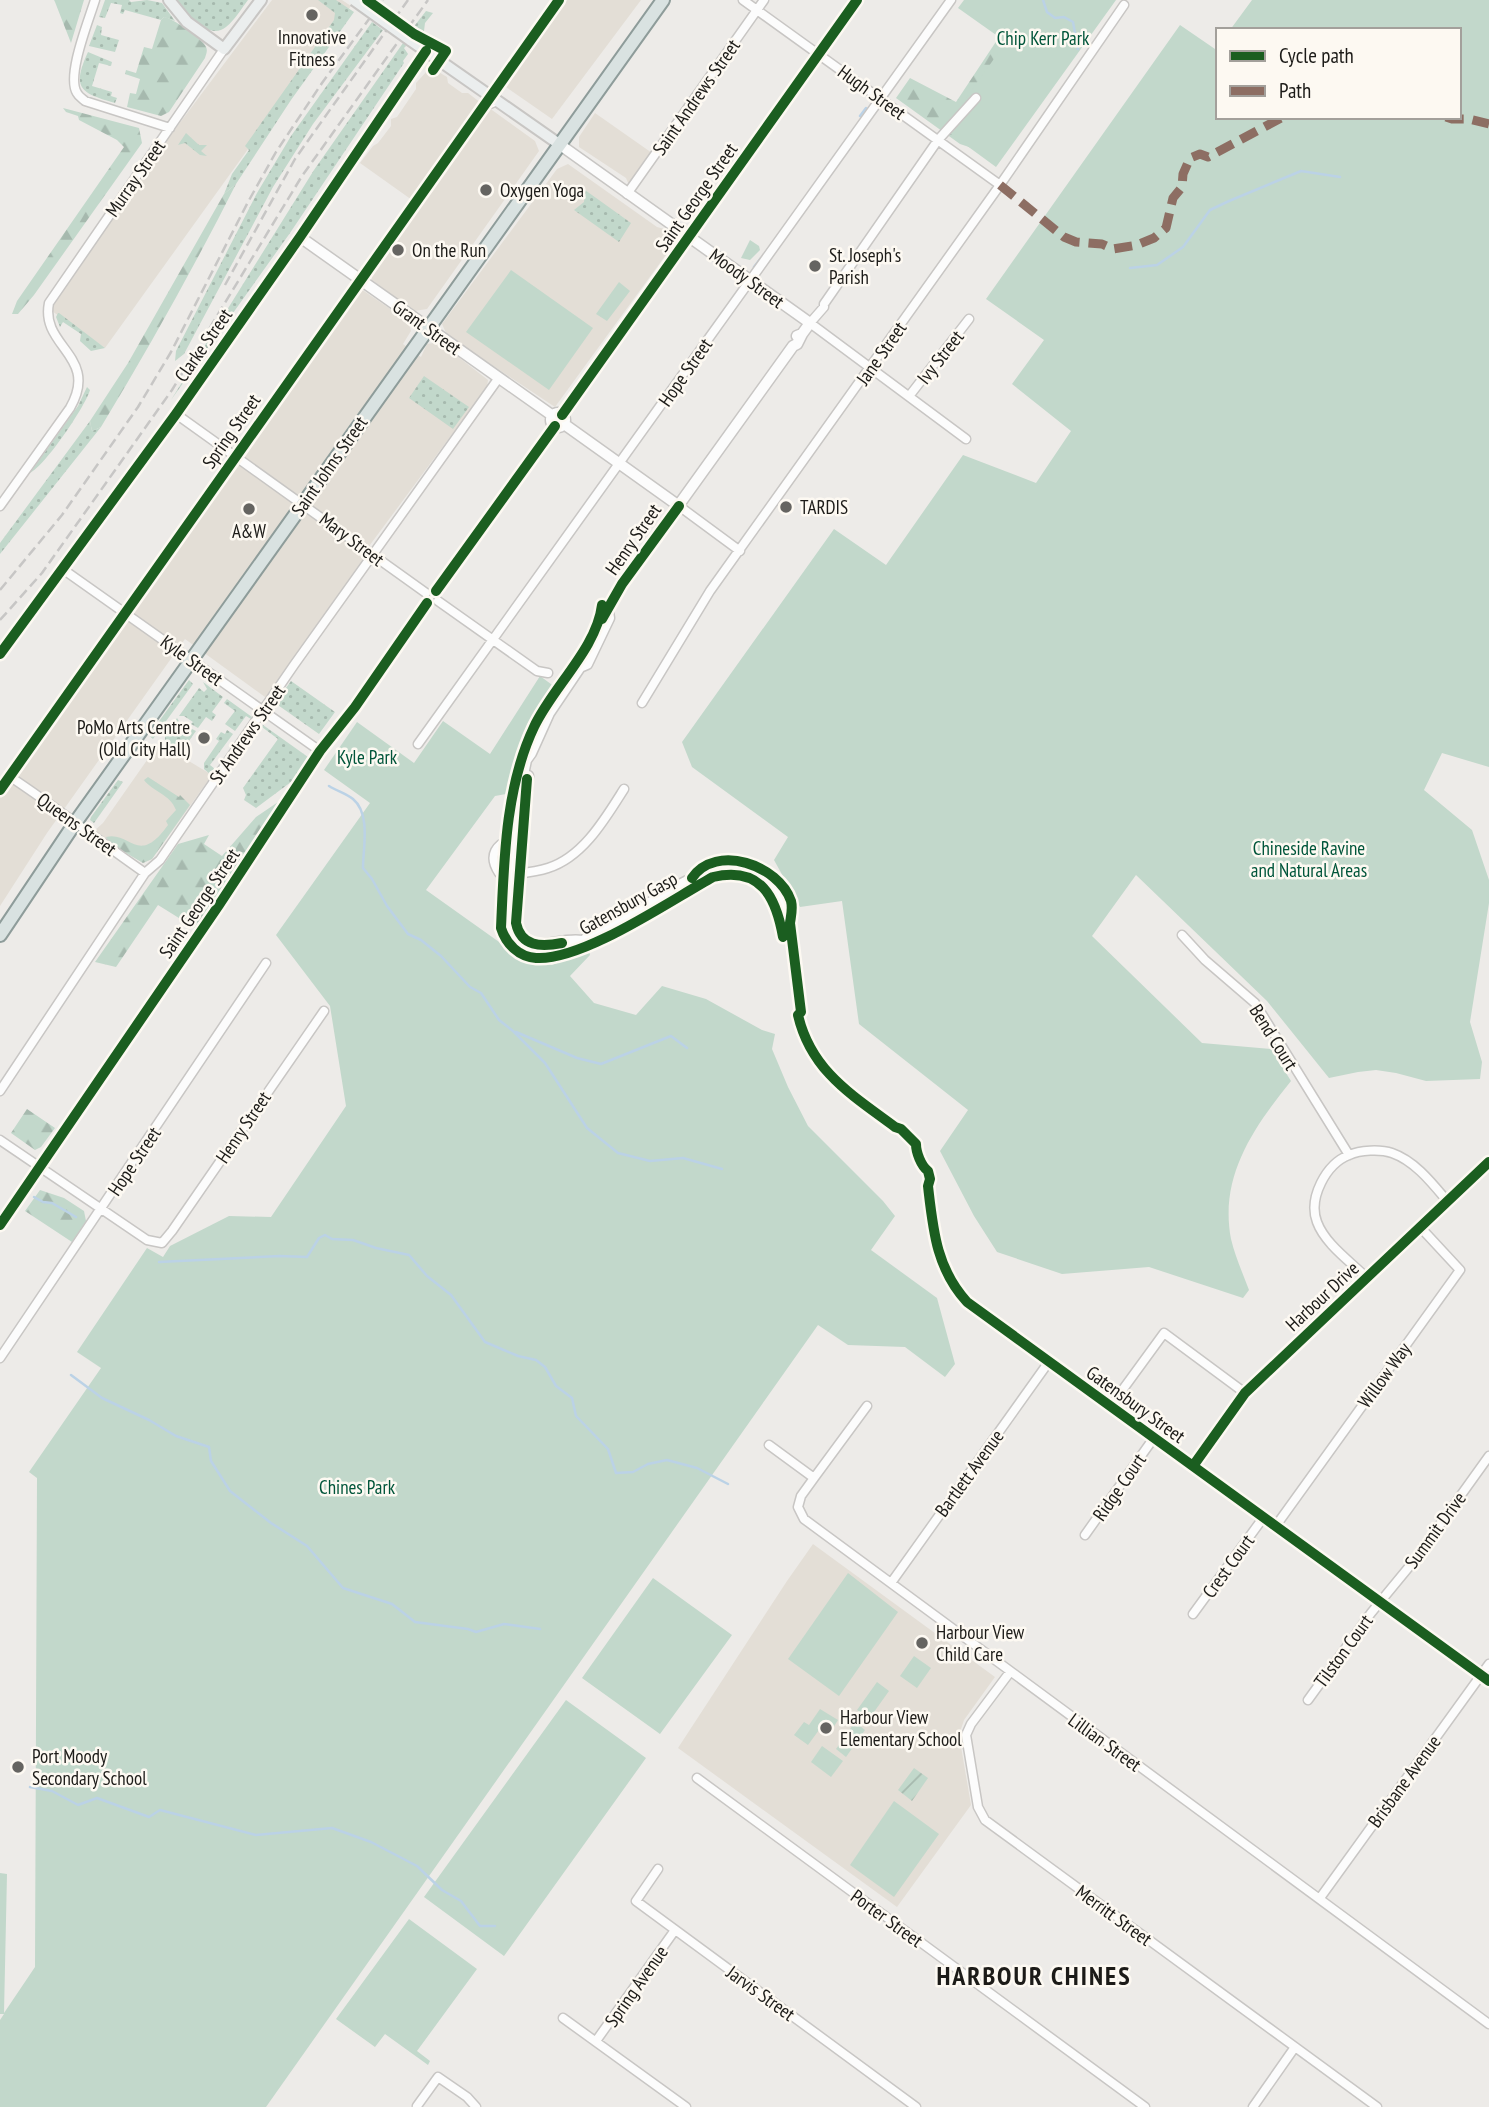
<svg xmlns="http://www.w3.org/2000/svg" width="1489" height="2107" font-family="'PT Sans Narrow',sans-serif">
	<defs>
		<pattern id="grass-dots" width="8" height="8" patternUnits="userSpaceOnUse" patternTransform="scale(1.75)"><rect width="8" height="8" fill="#c2d8cb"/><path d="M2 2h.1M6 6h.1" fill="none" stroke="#a6b9ae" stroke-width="1.8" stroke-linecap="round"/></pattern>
		<pattern id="forest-firs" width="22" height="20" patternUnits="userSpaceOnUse" patternTransform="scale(1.75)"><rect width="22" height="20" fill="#c2d8cb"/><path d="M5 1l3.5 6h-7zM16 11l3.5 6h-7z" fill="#a6b9ae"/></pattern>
		<pattern id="garden-furrows" width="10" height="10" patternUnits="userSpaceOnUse" patternTransform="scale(1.75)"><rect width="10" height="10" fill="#c2d8cb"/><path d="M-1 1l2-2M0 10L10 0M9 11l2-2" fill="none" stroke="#a6b9ae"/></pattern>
	</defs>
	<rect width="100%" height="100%" fill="#edebe8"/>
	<!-- built -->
	<path fill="#e3ded6" d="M272,0H342L351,6L105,348L49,309L170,136Z
		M567,0H641L552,119L506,87Z
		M428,70L437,71L447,77L448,83L462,93H468L481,103L412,200L360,163L373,146L378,143L391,126V119L397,117L416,89V83Z
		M487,109L492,110L535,141L539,151L427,309L414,311L372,280L371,270Z
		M595,113L652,153L629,185L626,178L579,147V137Z
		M568,164L657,227L668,230L673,233L676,241L555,407L447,335L442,324L557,169Z
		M358,287L408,321L411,331L403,344L421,357L427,344L439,342L488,380L487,387L361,557L366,564L272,699L265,697L185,639L47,833L0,906V794Z
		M159,743L212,775L152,859L143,863L94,831L103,823Z
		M813,1544L995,1677L964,1720L959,1735L971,1805L897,1907L678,1748L787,1581Z"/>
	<!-- grass -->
	<path fill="url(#grass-dots)" d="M105,0H129L131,2L147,0L162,3L175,21L164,17L161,20L125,10L123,14L120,13L122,5L111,3L105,18L99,17Z
		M176,0H248C241,9 235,20 226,27C209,41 186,14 176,0Z
		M318,0H336L354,12L291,100L236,184L224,194L232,174L249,150L245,146L334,20L335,13Z
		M426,11L433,13L425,23L424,31L421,30L418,33L412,29Z
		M372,22L383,30L313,124L273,187L184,354L175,361L176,351L257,193L291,136Z
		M97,25L102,27L101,35L119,40L115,52L89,46Z
		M403,43L406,46L404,48L408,54L403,61L404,63L290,233L171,400L314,170Z
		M88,52L112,62L111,66L99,63L92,86L112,92L111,96L117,98L115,103C81,93 71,89 88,52Z
		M186,133L199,145H207L201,151L207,156L200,155L185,143L178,145Z
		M585,190L631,223L619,242L574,210L584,202Z
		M58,313H59L105,348L91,351L80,341L81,334L63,322L60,327L56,317Z
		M424,376L469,407L453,429L409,398Z
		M87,387L90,390C85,407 45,466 30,473L78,406Z
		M90,421L92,431L101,427L0,554V543Z
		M189,680L193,684L153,739L149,735Z
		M291,681L335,712L319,734L275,703Z
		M203,682L223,697L212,712L216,715L212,721L206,717L198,728L191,724L193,722L184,716H179L199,688L204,692L207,689Z
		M227,699L252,717L251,719L246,716L235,731L225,724L235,711L224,703Z
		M177,718L180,723L196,731L184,748L174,753L165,742V736Z
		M263,725L308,757L307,764L295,782H291L256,808L244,800L246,795L243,788L278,739L262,727Z
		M227,730L233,734L210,765L215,769L211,775L204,769V763L219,741L216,739L221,732L225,734Z
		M118,780L123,782L94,823L90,820L91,817Z"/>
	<!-- forest -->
	<path fill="url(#forest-firs)" d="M54,0H84L71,43L55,2Z
		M164,17C171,17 204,40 206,47C208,51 206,54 205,58L169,112L161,116L127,107L130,93L136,94L140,79L125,74L126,70L136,73L144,47L152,49L161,20Z
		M1009,22L990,154L960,144L896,98L910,78L956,102Z
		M63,108L139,128L142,143L34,295L18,314H12L17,301L124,147L117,140L79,120L78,116L66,112Z
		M236,184C194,267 149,348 101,427L92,431L90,421L128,363L224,194Z
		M148,777L179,797L180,795L190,805L152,859L143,863L109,843L106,837C131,831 138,867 168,825L166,821L176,810C170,794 153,792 144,780Z
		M284,798L195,928L158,905L116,967L95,962L178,844L209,835L204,844L222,856L256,817Z
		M27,1109L55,1128L41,1147L35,1150L11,1133Z
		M40,1190L64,1198L84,1211L86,1221L72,1242L25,1211Z"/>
	<!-- park -->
	<path fill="#c2d8cb" d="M964,0H1116L996,167L944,129L1006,42L958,8Z
		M1252,0H1489V767L1442,753L1424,790L1472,830L1489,880V903L1470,1022L1482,1062L1480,1079L1426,1081L1396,1073L1376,1070L1358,1072L1329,1078L1267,1001L1136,875L1092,936L1202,1043L1271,1049L1291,1081C1254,1127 1219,1176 1231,1239C1235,1256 1243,1274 1249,1290L1243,1298L1149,1267L1062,1274L997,1252L974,1216L940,1151L968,1110L859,1024L842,901L800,907L774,860L788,837L692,767L682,742L834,529L886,565L963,455L1036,483L1071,431L1012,384L1044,340L986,299L1180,25L1215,49L1218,46V117H1459V30H1230Z
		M750,240L759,246L760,250L750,260L741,258Z
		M511,270L593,328L549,390L466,332Z
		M619,282L630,291L607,321L596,314Z
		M540,676L555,687L523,742L511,793L495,796L426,890L526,961L552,965L589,951L590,955L570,976L594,1003L636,1015L662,986L706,999L762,1030L775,1034L772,1049L788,1087L808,1126L883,1201L895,1216L871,1250L937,1298L955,1364L945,1377L905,1347L848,1345L818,1325L266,2107H0V2020L4,2014H0V1873L7,1874L4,2013L35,1967L37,1478L29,1472L101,1368L77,1352L147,1248L163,1257L170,1246L229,1216L271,1217L346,1106L330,1006L276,935L370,803L324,770L357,722L414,763L443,721L490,754Z
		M848,1573L898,1612L839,1696L788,1659Z
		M653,1578L732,1635L660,1734L582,1678Z
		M914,1656L931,1668L917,1688L900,1676Z
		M877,1682L889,1691L869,1719L857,1710Z
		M566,1700L646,1758L504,1956L424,1897Z
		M820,1709L838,1720L828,1736L819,1730L808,1745L794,1735L804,1722L809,1725Z
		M855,1722L865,1730L846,1757L836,1749Z
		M822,1746L843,1761L831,1777L811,1762Z
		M894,1801L939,1834L894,1897L850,1865Z
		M409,1919L477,1969L417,2051L430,2061L428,2065L385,2034L375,2047L336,2019Z"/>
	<!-- garden -->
	<path fill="url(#garden-furrows)" d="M914,1768L928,1778L912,1801L898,1790Z"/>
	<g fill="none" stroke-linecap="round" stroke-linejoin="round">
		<!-- stream -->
		<path stroke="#bbd2e6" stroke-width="2.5" d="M1043,0L1047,12L1055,18L1064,17L1073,22L1078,49
			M860,116L866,108
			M754,267L761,258
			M1130,268L1157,265L1183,247L1210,210L1229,201L1301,171L1340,177
			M329,786C337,791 347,794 353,799C371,814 363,848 363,868L372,879L387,906L408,934L421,940L441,956L470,987L481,993L499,1020L513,1031L545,1063L587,1128L618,1153L650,1161L683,1158L722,1169
			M516,1032L577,1058L601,1064L671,1036L687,1048
			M34,1197L43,1202L52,1203L76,1217
			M159,1262L280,1256L307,1257L319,1238L325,1235L332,1239L353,1240L376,1248L409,1255L427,1276L451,1295L485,1342L518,1356L536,1360L545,1367L556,1386L572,1398L576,1416L608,1449L616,1473L633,1472L648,1464L667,1460L697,1468L728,1484
			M71,1375L102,1398L149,1420L176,1436L209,1447L211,1461L230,1491L271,1523L307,1546L343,1588L392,1604L415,1622L468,1629L476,1632L504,1624L540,1629
			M30,1787L52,1791L78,1805L97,1798L149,1817L160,1810L256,1835L332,1828L371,1842L417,1866L442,1890L461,1901L480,1926H495"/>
		<defs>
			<path id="minor" d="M95,0C89,20 66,76 77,93C79,97 83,99 85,101L170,128
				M743,0L1000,185
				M491,96L559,0
				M627,194L764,0
				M910,395L969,319
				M176,414L426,593
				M562,415L857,0
				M966,439L810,323L824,307V304L938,140L976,98
				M0,506L70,408C100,356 40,347 49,303L224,49
				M679,506L740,551
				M64,570L320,751
				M436,591L555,426
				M438,601L537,671L548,673
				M642,703L710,591L1000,185L1124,5
				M418,744L951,0
				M9,776C56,807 99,841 145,873
				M0,790L483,107L497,101
				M514,837C496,844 487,855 499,873L504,875C518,873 534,873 548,868C583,857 605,819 624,789
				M1182,935L1205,960L1255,1003L1349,1155
				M0,1091L145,873L160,860L294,665L498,379
				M0,1140L147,1240L162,1243L172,1231L324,1011
				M0,1225L219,905L320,751L355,707L427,603
				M1367,1278C1351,1262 1325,1244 1317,1222C1308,1198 1326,1164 1349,1155C1360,1150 1380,1149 1392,1153C1415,1161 1432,1183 1448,1202
				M0,1358L266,963
				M1110,1407L1164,1333L1245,1393
				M769,1445L814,1478L801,1496L798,1507L804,1519L1489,2024
				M1193,1466L1245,1393L1489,1162
				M814,1478L867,1406
				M1275,1527L1460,1270L1421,1228
				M1085,1535L1153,1439
				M891,1583L1048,1363
				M1193,1614L1263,1518
				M1010,1672L971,1724L966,1735L978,1807L985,1820L1377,2107
				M1308,1700L1371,1613L1413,1562L1489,1456
				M697,1778L1145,2107
				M658,1869L636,1901L916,2107
				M1320,1898L1489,1664
				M563,2018L686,2107
				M596,2041L675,1930
				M417,2106L438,2077L467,2097L476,2107
				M1253,2107L1295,2047"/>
			<path id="tertiary" d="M559,144L810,323L802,334L797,336
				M300,237L553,416
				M551 420a7 7 0 1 1 14 0a7 7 0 1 1-14 0Z
				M564,424L679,506
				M608,612L609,618L587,664L580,667L549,713L531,753L526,760L515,813L506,925C514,965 550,954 579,946C586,935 604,931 615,925C653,904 708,854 753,873C781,884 776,904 790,923
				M580,667C584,648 611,602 622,584L793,346L797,344L802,334
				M528,776L515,915C517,965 555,936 582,941
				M692,878C716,843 779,865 791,901C793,909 791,916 790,923L801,1012L798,1015C811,1071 852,1095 895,1127L901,1129L916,1144C916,1152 921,1166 928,1171L930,1179L928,1186C933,1229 936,1268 967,1302L1489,1681"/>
			<path id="secondary" d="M169,0L187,22L224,49L261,0
				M410,40L559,144
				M0,654L176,414L300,237L426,51"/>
			<path id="primary" d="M0,935L75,823L663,0"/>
		</defs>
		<!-- minor casing -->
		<use href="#minor" stroke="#c8c6c4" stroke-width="11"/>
		<!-- tertiary casing -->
		<use href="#tertiary" stroke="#c8c6c4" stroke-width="13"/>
		<!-- secondary casing -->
		<use href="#secondary" stroke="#c8c6c4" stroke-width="14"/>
		<!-- primary casing -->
		<use href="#primary" stroke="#8e9c9a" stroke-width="16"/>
		<!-- minor -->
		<use href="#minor" stroke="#fcfcfc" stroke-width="8"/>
		<!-- tertiary -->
		<use href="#tertiary" stroke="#fcfcfc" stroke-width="10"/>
		<!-- secondary -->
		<use href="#secondary" stroke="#ebeeee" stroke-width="10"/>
		<!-- primary -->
		<use href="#primary" stroke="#d9e2e1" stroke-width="12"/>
		<!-- rail -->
		<path stroke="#c7c6c5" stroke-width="2.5" stroke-dasharray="10 5" stroke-linecap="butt" d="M225,285L295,159L408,0
			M0,590L62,515L138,407L171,352L248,202L276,152L322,83L383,0
			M0,620L42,573L172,390L302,176L428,0"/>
		<defs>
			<path id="secondary-bridge" d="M354,0L410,40"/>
		</defs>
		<!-- secondary-bridge casing -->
		<use href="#secondary-bridge" stroke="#c8c6c4" stroke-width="14" stroke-linecap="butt"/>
		<!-- secondary-bridge -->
		<use href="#secondary-bridge" stroke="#ebeeee" stroke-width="10"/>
		<!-- quiet -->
		<path stroke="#8d6e63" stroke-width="9" stroke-dasharray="18 9" stroke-linecap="butt" d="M1446,117L1452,119H1469L1489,124
			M1000,185L1064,237L1076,242L1102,244L1113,249L1137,245L1154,238L1166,228L1173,198L1182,187L1183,174L1190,158L1200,154L1208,157L1283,117"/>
		<defs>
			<path id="cycleway" d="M367,0L414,34L446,51L433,70
				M562,415L857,0
				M436,591L555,426
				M602,605C597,648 552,688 534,727C505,788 504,862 501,928C506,944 519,957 536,958C583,961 671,900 713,877C761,866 776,897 783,937
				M602,619L622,584L679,506
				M0,654L176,414L300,237L426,51
				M527,779L516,923C521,947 541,947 562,943
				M0,790L559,0
				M692,878C716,843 779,865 791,901C793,909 791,916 790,923L801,1012L798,1015C811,1071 852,1095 895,1127L901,1129L916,1144C916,1152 921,1166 928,1171L930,1179L928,1186C933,1229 936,1268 967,1302L1489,1681
				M0,1225L219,905L320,751L355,707L427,603
				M1193,1466L1245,1393L1489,1162"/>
		</defs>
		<!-- cycleway casing -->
		<use href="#cycleway" stroke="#fdf9f2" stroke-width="15"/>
		<!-- cycleway -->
		<use href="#cycleway" stroke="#1b5e20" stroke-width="10"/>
	</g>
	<!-- markers -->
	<g fill="#656461" stroke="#fdf9f2" stroke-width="2.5">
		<circle cx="312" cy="15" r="7"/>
		<circle cx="486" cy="190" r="7"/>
		<circle cx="398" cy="250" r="7"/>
		<circle cx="815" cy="266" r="7"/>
		<circle cx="786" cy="507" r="7"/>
		<circle cx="249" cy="509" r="7"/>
		<circle cx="204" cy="738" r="7"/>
		<circle cx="922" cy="1643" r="7"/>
		<circle cx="826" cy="1728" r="7"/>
		<circle cx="18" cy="1767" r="7"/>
	</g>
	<g text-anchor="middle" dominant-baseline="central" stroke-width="5" stroke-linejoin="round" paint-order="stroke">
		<!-- poi labels -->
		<g font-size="19" fill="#1c1b18" stroke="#fdf9f2" text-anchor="start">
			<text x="312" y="37" text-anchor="middle">Innovative<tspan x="312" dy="22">Fitness</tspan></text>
			<text x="500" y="190">Oxygen Yoga</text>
			<text x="412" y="250">On the Run</text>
			<text x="829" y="255">St. Joseph's<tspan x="829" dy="22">Parish</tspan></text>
			<text x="800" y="507">TARDIS</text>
			<text x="249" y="531" text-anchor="middle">A&amp;W</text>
			<text x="190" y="727" text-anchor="end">PoMo Arts Centre<tspan x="190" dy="22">(Old City Hall)</tspan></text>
			<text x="936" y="1632">Harbour View<tspan x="936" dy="22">Child Care</tspan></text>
			<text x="840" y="1717">Harbour View<tspan x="840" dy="22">Elementary School</tspan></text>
			<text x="32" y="1756">Port Moody<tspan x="32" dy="22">Secondary School</tspan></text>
		</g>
		<!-- park labels -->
		<g font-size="19" fill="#00553a" stroke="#fdf9f2">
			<text x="1043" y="38">Chip Kerr Park</text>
			<text x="367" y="757">Kyle Park</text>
			<text x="1309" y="848">Chineside Ravine<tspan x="1309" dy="22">and Natural Areas</tspan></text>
			<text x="357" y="1487">Chines Park</text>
		</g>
		<!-- street labels -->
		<g font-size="19" fill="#1c1b18" stroke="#fdf9f2">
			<text transform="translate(872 92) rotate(36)">Hugh Street</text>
			<text transform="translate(696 97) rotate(-55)">Saint Andrews Street</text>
			<text transform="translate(135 178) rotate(-55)">Murray Street</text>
			<text transform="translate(696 197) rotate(-55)">Saint George Street</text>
			<text transform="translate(747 278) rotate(36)">Moody Street</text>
			<text transform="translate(427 327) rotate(36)">Grant Street</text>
			<text transform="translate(203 345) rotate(-55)">Clarke Street</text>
			<text transform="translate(881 353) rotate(-55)">Jane Street</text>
			<text transform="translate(940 357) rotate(-52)">Ivy Street</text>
			<text transform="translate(685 372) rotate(-55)">Hope Street</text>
			<text transform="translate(231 431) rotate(-55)">Spring Street</text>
			<text transform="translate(329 466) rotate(-55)">Saint Johns Street</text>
			<text transform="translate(352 539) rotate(37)">Mary Street</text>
			<text transform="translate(633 539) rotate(-55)">Henry Street</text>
			<text transform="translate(192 660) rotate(36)">Kyle Street</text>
			<text transform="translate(247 734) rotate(-55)">St Andrews Street</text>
			<text transform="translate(77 824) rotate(36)">Queens Street</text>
			<text transform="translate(199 903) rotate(-56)">Saint George Street</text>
			<text transform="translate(628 903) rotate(-29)">Gatensbury Gasp</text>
			<text transform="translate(1274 1037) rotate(58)">Bend Court</text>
			<text transform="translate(243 1127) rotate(-56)">Henry Street</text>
			<text transform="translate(134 1161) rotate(-56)">Hope Street</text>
			<text transform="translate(1322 1296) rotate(-43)">Harbour Drive</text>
			<text transform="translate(1384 1375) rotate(-54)">Willow Way</text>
			<text transform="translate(1136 1404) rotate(36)">Gatensbury Street</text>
			<text transform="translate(969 1473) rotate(-54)">Bartlett Avenue</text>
			<text transform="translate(1119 1487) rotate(-55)">Ridge Court</text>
			<text transform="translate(1435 1530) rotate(-54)">Summit Drive</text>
			<text transform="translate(1228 1566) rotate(-54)">Crest Court</text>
			<text transform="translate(1343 1651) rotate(-54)">Tilston Court</text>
			<text transform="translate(1105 1742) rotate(36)">Lillian Street</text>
			<text transform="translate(1404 1781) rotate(-54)">Brisbane Avenue</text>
			<text transform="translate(1114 1915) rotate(36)">Merritt Street</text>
			<text transform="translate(887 1918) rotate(36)">Porter Street</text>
			<text transform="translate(636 1986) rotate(-55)">Spring Avenue</text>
			<text transform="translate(761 1993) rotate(36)">Jarvis Street</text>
		</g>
		<!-- district labels -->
		<g font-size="26" font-weight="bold" letter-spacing="2" fill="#1c1b18" stroke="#fdf9f2">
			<text x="1034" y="1975">HARBOUR CHINES</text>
		</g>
	</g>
	<!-- legend -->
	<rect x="1216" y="28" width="245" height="91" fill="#fdf9f2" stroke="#a3a09b" stroke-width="2"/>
	<rect x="1230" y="51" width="35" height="10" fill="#1b5e20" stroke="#a3a09b" stroke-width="2"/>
	<text x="1279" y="63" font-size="21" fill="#1c1b18">Cycle path</text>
	<rect x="1230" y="86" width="35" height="10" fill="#8d6e63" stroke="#a3a09b" stroke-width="2"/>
	<text x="1279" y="98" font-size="21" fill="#1c1b18">Path</text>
</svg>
